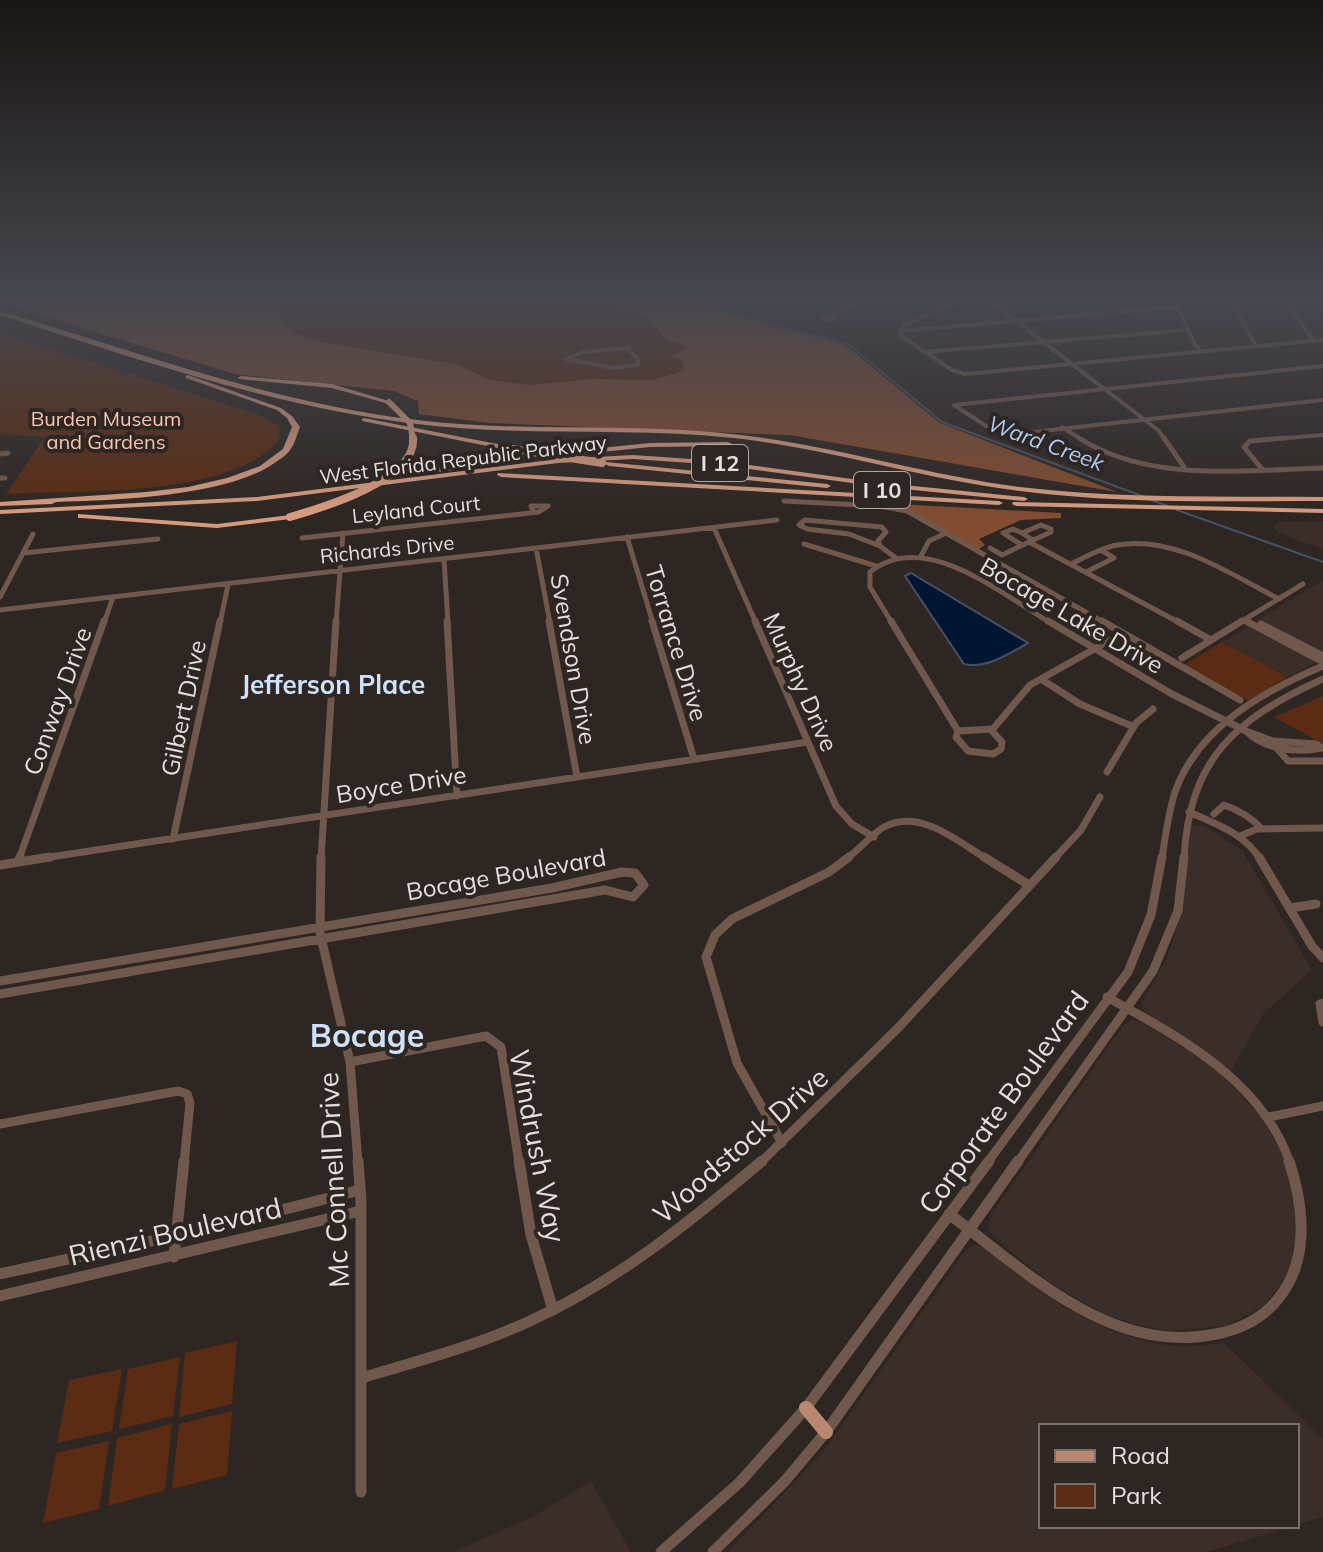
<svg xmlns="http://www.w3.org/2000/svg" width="1323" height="1552" font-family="Mulish,sans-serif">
	<rect width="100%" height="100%" fill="#2e2622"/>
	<!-- built -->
	<path fill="#3b2d27" d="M1323,521V549L1278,533L1273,527L1278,522Z
		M1323,580V659L1288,677L1223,642Z
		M1191,824L1205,826L1242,850L1312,970L1263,1014L1231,1071L1145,1013L1141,1004L1167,958L1183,909Z
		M1133,1020L1140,1021L1200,1058L1223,1076L1260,1115L1285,1157L1300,1213L1291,1272L1262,1307L1225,1326L1170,1331L1134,1324L1102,1313L1049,1282L993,1237L989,1229L990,1216L1125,1023Z
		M974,1245L989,1248L1064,1307L1104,1328L1152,1343L1185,1347L1224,1343L1323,1438V1517L1297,1525V1426H1041V1526H1294L1207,1552H728L822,1453L966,1250Z
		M591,1481L631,1552H452L532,1517Z"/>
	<!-- green -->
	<path fill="#5b2c13" d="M0,296H680L718,312L845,345L940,423L1117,492L790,435L490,423L419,414L418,401L394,391L235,374L0,303Z
		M0,333L257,414L279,426L280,438C233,499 78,490 6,494L45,437L0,434Z
		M1222,642L1288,677L1248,700L1184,665Z
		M1323,696V744L1274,717Z
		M237,1341L232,1404L179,1417L185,1353Z
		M180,1357L173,1416L119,1429L128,1369Z
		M122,1369L112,1431L57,1443L69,1380Z
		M232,1411L227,1475L172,1489L179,1424Z
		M172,1424L165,1490L108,1506L117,1438Z
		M109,1441L99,1509L43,1523L56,1453Z"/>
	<!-- forest -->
	<path fill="#814c31" d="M0,296H242C259,301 281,303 283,323L297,334L316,341L456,364L490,380L530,385L591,379L653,380L677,373L685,366L680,359L670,357L688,347L666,339L645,314L584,296H680L718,312L845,345L940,423L1117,492L790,435L490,423L419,414L418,401L394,391L235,374L0,303Z
		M898,504L1061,513V518L1021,520L979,539L985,545L979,549Z"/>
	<!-- water -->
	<path fill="#001532" stroke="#455265" stroke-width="2" d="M911,573L1028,643C1008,654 987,669 964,664L905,576Z"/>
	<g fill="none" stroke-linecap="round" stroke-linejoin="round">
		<!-- stream -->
		<path stroke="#455265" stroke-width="2" d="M685,296L716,310L848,344L942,422L1142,496
			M1151,500L1168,506
			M1177,510L1323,562"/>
		<!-- minor-far4 -->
		<path stroke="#71584d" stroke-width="4" d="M1004,296L952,304L904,325L901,336L952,370L965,374L1323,340
			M1173,296L1195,345L1201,351
			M1228,296L1256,346
			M1282,296L1313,340
			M986,298L1158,430L1165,440
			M788,300H776L787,303L796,296
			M833,317L835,320L823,319L875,296
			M900,331L1178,307
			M627,349L639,360L637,365L613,368L566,359L583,352L630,348
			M924,352L1188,330
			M954,405L986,426L1024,433L1323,400
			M954,405L1323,366
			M1062,427L1082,440
			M1262,440L1323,435"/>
		<!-- minor-far3 -->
		<path stroke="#71584d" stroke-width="5" d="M1079,438C1148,483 1245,470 1323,468
			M1164,438L1184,467
			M0,454L8,453
			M1262,469L1244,447L1250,441L1286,438
			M0,478H5
			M784,501L879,506L907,511L1105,623
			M805,520L882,527L886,532L878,541L880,546L849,534L807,529L799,525Z
			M714,528L756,623
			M1022,533L1013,529L1003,533L1022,545
			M627,537L653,623
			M302,538L539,512L548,506H531L533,511
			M1029,542L1051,532V529L1041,525L1022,533L1033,540
			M804,544L876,566
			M880,546L896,558
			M536,548L550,623
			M990,548L1002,555L1029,542L1180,623
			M23,553L158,539
			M921,556L929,541L946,533
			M444,559L448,623
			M1071,564C1085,557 1101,548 1117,545C1175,535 1230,574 1279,599
			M1086,572L1114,558L1101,550
			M0,597L33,534
			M0,610L777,520
			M1245,621L1250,623
			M104,623L113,597
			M220,623L228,585
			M336,623L343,533
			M892,623L870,587V572C925,528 1002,595 1051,623
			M1239,623L1303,584"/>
		<!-- minor-far2 -->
		<path stroke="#71584d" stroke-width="7" d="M447,621L457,796
			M549,621L577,777
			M652,621L694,759
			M755,621L836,806L852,824L874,837
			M891,621L958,731
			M1048,621L1172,694L1246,731
			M1102,621L1240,700
			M1177,621L1211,640
			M1246,621L1323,662
			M1261,624L1323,656
			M1182,658L1242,621
			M1041,679L1080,704L1134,727
			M958,731L993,729L1030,685L1123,633
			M958,731L956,737L968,751L993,754L1001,749L1002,742L991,730
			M1246,731L1273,741L1316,744L1322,748C1297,753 1265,750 1246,731Z
			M1275,746L1288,761H1323
			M1107,772L1136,723L1153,709
			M1189,812C1216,824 1244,833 1260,859
			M1214,814L1224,805C1239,810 1251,817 1262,829
			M1240,836L1257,829L1323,828
			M173,839L220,621
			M19,859L104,621
			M37,859L808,742
			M321,859L336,621
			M846,859C858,851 873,833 884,827C920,808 957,841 987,859
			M1054,859L1081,830L1100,797
			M1162,859C1165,837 1168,814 1175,792C1198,727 1264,691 1323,666
			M1184,859C1189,759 1235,719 1323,679"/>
		<!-- minor-far1 -->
		<path stroke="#71584d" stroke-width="9" d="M321,857L320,933L350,1062L358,1163
			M984,857L1029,885
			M1259,857L1312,946L1323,958
			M18,862L20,857
			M0,865L50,857
			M1290,908L1316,904
			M0,981L552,888L622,872L635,873L644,885L633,897L605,890L0,994
			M1107,997C1179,1037 1262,1080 1290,1163
			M1323,1003L1320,1004L1323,1022
			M350,1062L486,1036L501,1047L519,1163
			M1269,1117L1323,1106
			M0,1124L178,1091L187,1094L190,1103L184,1163
			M782,1143L737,1063L706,957L715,935L732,919L829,872L849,857
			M760,1163L899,1027L1056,857
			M987,1163L1128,972L1151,915L1162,857
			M1017,1163L1153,971L1178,911L1184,857"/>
		<!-- minor -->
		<path stroke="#71584d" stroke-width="11" d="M358,1161L361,1200V1492
			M519,1161L531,1235L553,1310
			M949,1214C1027,1272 1111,1356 1216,1334C1241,1329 1262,1319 1278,1299C1310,1260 1304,1206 1289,1161
			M174,1257L184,1161
			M0,1274L211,1228L360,1190
			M0,1296L361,1211
			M361,1378C418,1361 476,1346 530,1321C616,1282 691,1221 762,1161
			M661,1552L740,1482L806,1408L989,1161
			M713,1552L785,1481L826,1432L1018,1161"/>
		<!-- major -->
		<path stroke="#ba8871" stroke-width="14" d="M806,1408L826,1432"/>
		<!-- highway -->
		<path fill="#d69b7f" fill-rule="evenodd" d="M0,311C138,352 274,403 417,420C525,433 634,422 741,435C835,446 926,475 1020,487C1120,499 1222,496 1323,497V501C1222,501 1120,504 1020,491C923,479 831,449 734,438C629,427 523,437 417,424C275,407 136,359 0,315Z
			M188,375L281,408L292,416L300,427C297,434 295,444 290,450C287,455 280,459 276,462C228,497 115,500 56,502L52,504L0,506V502L146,492L188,487L227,478L260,466L283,449L292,427L287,418L277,410L186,378L185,377Z
			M241,376L332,384L392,402L389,404L332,388L239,379L238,378Z
			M364,418L513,447L517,449L513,451L362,421V419Z
			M728,442L732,444L731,446L650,447L562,456L558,454L562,452L650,443Z
			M633,455L720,461L874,482L1024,497L1028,499L1024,501L874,486L720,465L633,459L558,463L257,501L0,514V510L257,497L558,459Z
			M606,462L827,484L831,486L827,488L609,466L605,464Z
			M474,463L478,465L477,467L384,479L380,477L384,475Z
			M498,473L999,501L1003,503L999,505L501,477L497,475Z
			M1013,502L1323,509V513L1016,506L1012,504Z
			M78,514L217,524L290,515L294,517L290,519L217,528L81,518H78Z"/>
		<!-- highway-bridge-far1 -->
		<path stroke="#d69b7f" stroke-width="6" d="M389,402L410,423L413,440"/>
		<!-- highway-bridge -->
		<path stroke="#d69b7f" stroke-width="8" d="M513,449L602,463
			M290,517C321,508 417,480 413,438"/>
	</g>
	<!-- sky -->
	<linearGradient id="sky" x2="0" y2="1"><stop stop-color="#191513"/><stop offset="0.58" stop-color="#46474f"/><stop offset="1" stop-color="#46474f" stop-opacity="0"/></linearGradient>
	<rect width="1323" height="514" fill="url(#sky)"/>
	<g text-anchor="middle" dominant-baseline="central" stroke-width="8" stroke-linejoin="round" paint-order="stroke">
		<!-- far-park labels -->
		<g font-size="20" fill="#f8c5ad" stroke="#2e2622">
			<text x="106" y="418">Burden Museum<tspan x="106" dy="23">and Gardens</tspan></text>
		</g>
		<!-- far-street labels -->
		<g font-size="20" fill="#e5dfdd" stroke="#2e2622">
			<text transform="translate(463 459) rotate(-7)">West Florida Republic Parkway</text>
			<text transform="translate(416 509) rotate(-6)">Leyland Court</text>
			<text transform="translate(387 549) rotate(-6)">Richards Drive</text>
		</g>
		<!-- far-water labels -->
		<g font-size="22" font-style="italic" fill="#accdf6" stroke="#2e2622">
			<text transform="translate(1046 443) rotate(20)">Ward Creek</text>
		</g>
		<!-- shield labels -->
		<g fill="#2e2622" stroke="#aea8a5" stroke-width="2">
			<rect x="692" y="445" width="56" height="36" rx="6"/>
			<rect x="854" y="472" width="56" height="36" rx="6"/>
		</g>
		<g font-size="22" font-weight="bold" fill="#e5dfdd">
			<text x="720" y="463">I 12</text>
			<text x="882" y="490">I 10</text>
		</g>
		<!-- street labels -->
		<g font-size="24" fill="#e5dfdd" stroke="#2e2622">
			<text transform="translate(1072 615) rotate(30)">Bocage Lake Drive</text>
			<text transform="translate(677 643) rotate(73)">Torrance Drive</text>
			<text transform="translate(574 659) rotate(80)">Svendson Drive</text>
			<text transform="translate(801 682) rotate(66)">Murphy Drive</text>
			<text transform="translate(57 701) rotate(-70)">Conway Drive</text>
			<text transform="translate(183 708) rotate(-78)">Gilbert Drive</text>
			<text transform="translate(401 784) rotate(-9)">Boyce Drive</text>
			<text transform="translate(506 874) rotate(-10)">Bocage Boulevard</text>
		</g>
		<!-- neighbourhood labels -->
		<g font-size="26" font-weight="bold" fill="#cee2fa" stroke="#2e2622">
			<text x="333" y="684">Jefferson Place</text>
		</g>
		<!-- near-street labels -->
		<g font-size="28" fill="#e5dfdd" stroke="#2e2622">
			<text transform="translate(1003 1102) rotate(-54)">Corporate Boulevard</text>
			<text transform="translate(740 1145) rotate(-41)">Woodstock Drive</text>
			<text transform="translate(538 1146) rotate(79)">Windrush Way</text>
			<text transform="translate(333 1180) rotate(-93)">Mc Connell Drive</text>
			<text transform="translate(175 1231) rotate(-13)">Rienzi Boulevard</text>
		</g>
		<!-- near-neighbourhood labels -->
		<g font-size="32" font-weight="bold" fill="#cee2fa" stroke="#2e2622">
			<text x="367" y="1035">Bocage</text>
		</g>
	</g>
	<!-- legend -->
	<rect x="1039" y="1424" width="260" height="104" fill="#2e2622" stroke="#77706d" stroke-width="2"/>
	<rect x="1055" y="1450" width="40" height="12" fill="#ba8871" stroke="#77706d" stroke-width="2"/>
	<text x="1111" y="1464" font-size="24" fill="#e5dfdd">Road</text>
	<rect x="1055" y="1484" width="40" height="24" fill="#5b2c13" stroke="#77706d" stroke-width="2"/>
	<text x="1111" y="1504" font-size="24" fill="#e5dfdd">Park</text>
</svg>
